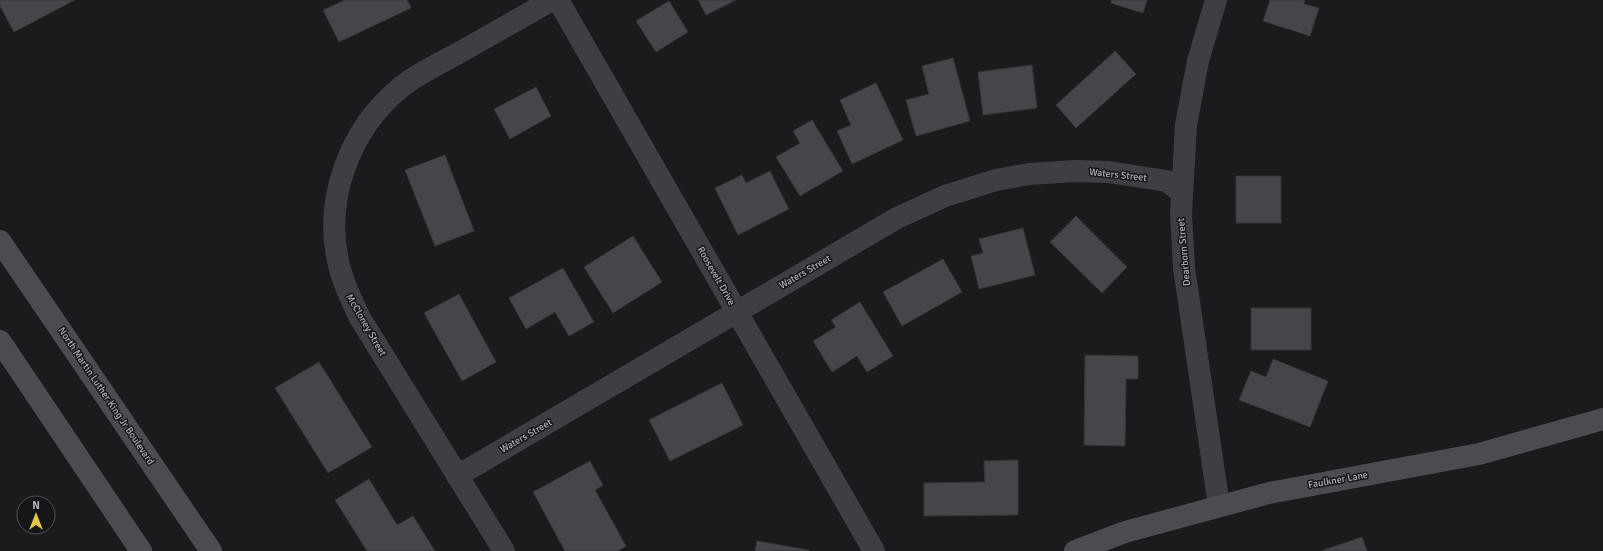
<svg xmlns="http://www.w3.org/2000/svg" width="1603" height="551" font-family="Signika,sans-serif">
	<rect width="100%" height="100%" fill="#1b1b1d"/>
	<!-- building -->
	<path fill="#46464a" stroke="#363539" d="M0,0H75L14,32L0,6Z
		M345,0H407L411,8L339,42L323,10Z
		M698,0H736L706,15Z
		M1111,0H1147L1143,13L1111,3Z
		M1270,0H1305L1304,4L1319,8L1310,36L1263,21Z
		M669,1L688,32L656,52L636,21Z
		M1115,51L1136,74L1076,128L1056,105Z
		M953,58L970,121L916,136L906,100L929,94L922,66Z
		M1032,65L1037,108L983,115L978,72Z
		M876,83L903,140L852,164L837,131L851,125L840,100Z
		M536,87L551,116L510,139L494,109Z
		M812,120L843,171L800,196L776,157L800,143L793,131Z
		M445,155L474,231L435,246L405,170Z
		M770,171L789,209L738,235L715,188L742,175L746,183Z
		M1236,176H1281V223H1236Z
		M1076,216L1127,267L1102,293L1050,242Z
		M1023,228L1035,275L979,289L971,256L983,253L979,239Z
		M633,236L662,282L613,313L584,267Z
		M943,259L962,292L902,326L883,292Z
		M563,268L594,322L569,336L555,312L526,329L509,298Z
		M459,294L496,362L462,381L424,313Z
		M860,302L893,356L867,372L857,356L832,372L813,341L836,327L831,320Z
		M1251,308H1311V350H1251Z
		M1085,355L1138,356V379H1126L1125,446L1084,445Z
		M1273,359L1328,381L1310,427L1239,400L1251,371L1266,377Z
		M319,362L372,447L328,473L275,388Z
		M722,383L743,425L670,461L649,420Z
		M1018,460V515L924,516V483L985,482L984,461Z
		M590,461L603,485L595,490L626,546L618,551H565L533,492Z
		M369,479L397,525L413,516L435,551H367L335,500Z
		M1362,537L1367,551H1321Z
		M757,541L809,550V551H755Z"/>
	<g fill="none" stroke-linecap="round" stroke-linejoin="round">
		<!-- street -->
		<path stroke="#3e3e44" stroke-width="22" d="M558,0L874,551
			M1216,0L1198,61L1186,125L1181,214L1184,268L1219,506
			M457,476L897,218L945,196L996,180L1029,174L1075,171L1108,172L1167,181L1181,192
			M504,551L360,318C352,301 343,284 339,265C323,201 349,130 400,88C417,74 438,64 457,54C489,36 520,18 552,0"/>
		<!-- secondary -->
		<path stroke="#4b4b51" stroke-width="22" d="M0,241L211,551
			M0,341L141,551
			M1075,551L1125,532L1269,493L1479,454L1603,419"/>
	</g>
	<g text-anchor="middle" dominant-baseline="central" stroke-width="3" stroke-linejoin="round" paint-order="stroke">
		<!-- street labels -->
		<g font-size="10" fill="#afb1bb" stroke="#161618">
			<text transform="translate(1118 175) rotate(6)">Waters Street</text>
			<text transform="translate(1184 252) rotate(-95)">Dearborn Street</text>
			<text transform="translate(805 272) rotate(-30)">Waters Street</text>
			<text transform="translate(716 276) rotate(60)">Roosevelt Drive</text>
			<text transform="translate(366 325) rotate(60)">McCloney Street</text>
			<text transform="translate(106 396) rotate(56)">North Martin Luther King Jr Boulevard</text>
			<text transform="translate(526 436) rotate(-30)">Waters Street</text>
			<text transform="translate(1338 480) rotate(-10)">Faulkner Lane</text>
		</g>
	</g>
	<!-- north arrow -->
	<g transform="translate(36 515)"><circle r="19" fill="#161618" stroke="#535459"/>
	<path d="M0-3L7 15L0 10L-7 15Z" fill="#e1c74f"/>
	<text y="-6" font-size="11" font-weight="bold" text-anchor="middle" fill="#afb1bb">N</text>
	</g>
</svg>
